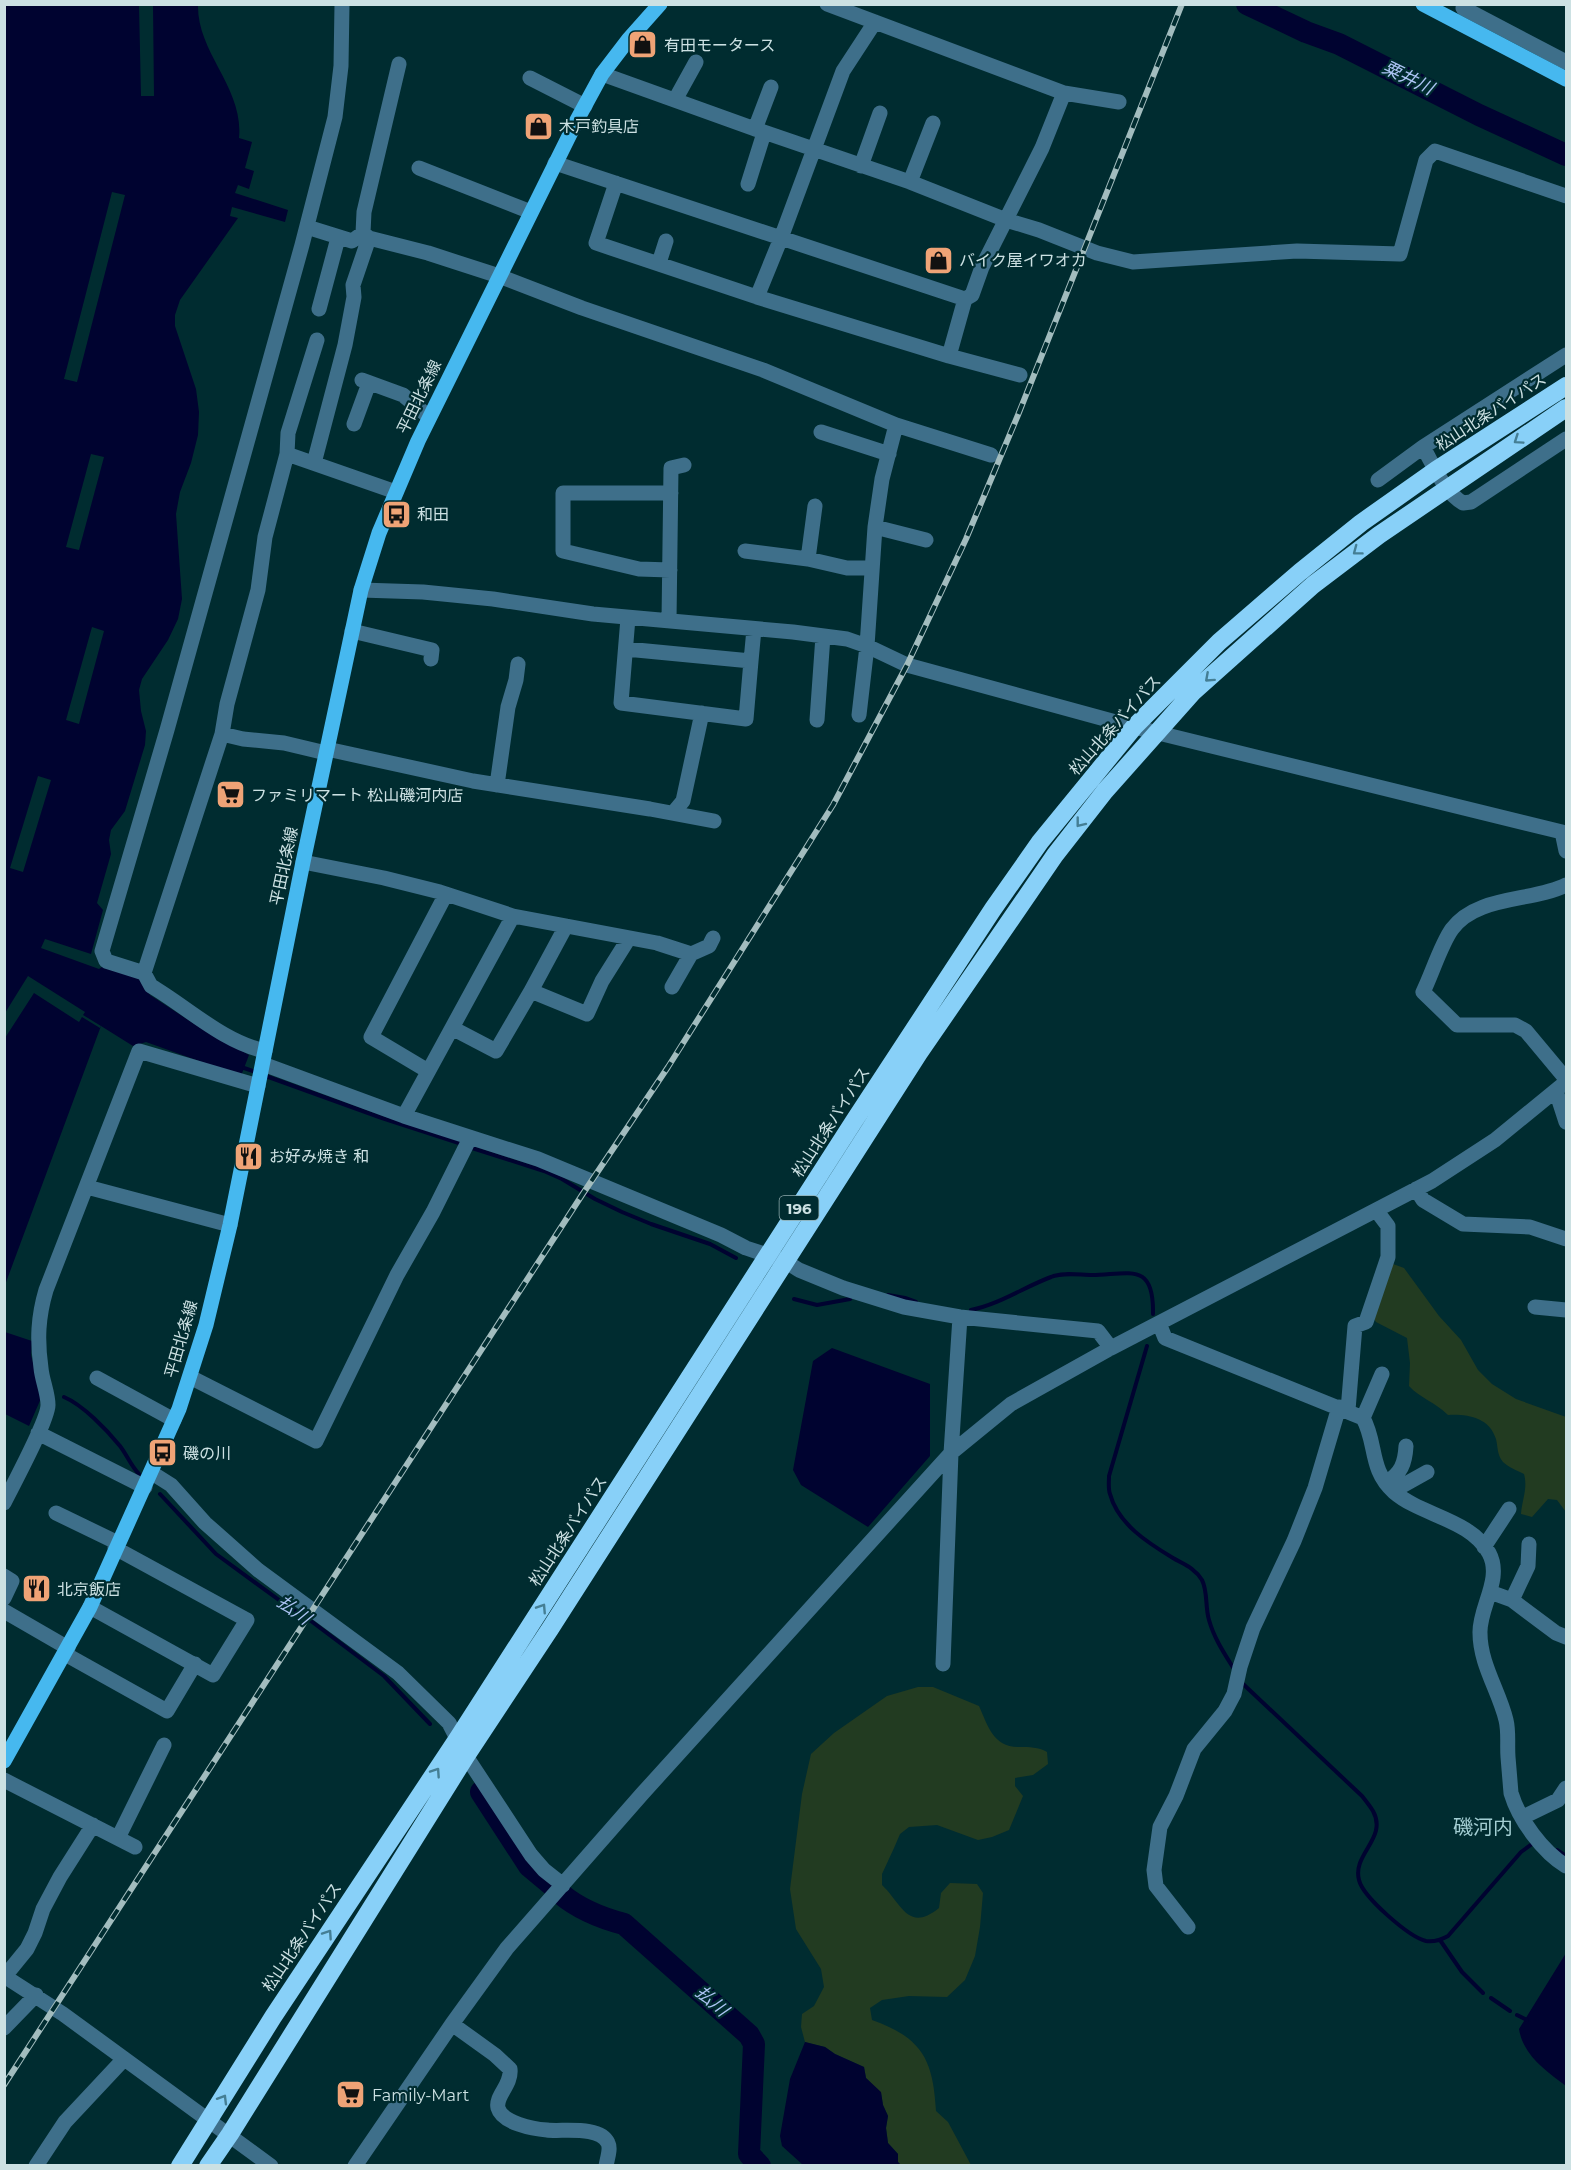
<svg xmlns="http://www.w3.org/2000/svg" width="1571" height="2170" font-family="Montserrat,'Noto Sans JP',sans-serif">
	<rect width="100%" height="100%" fill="#002c30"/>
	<!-- green -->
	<path fill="#223b21" d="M1393,1264L1404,1268L1439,1316L1461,1340L1478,1370L1492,1384L1516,1399L1566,1417V1512L1557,1500L1548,1499L1532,1517L1521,1514C1522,1500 1528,1488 1524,1474C1518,1471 1508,1467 1503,1462C1497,1455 1498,1447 1496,1439C1489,1417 1467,1414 1448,1415C1435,1402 1420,1398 1409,1386L1410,1363L1407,1338L1376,1322L1368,1309Z
		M918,1687H933L979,1706C988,1726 993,1747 1019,1747C1030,1747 1038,1747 1047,1752L1048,1764L1033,1775L1015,1778V1786L1023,1796L1009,1830L992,1837L978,1840L937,1825L909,1827L900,1834L894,1848L882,1874V1885C902,1904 908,1933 939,1908L941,1893L950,1883L977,1884L983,1893L980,1927L975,1956L965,1980L947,1997L909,1996L882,2000L870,2008L872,2020C922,2038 933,2059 936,2111L948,2122L971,2165H901L898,2162V2154L888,2143L886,2128L888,2116L883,2105L881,2093L866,2078L864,2067L835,2054L825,2047L805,2042L801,2027L802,2014L814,2006L824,1987L821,1969L796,1929L790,1889L802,1794L811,1754L834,1733L887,1696Z"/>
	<!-- water -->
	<path fill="#000330" d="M5,5H198C197,53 244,88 239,138L252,142L245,168L254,171L249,189L238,185L235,193L288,210L285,222L232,207L230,216L238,218L180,300L175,315V326L196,389L199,412L198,435L191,463L180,492L176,514L182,599L178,619L168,640L142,679L139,690L141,711L146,731L145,745L125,811L111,830L109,840L111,854L97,903L103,910L91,954L45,939L41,948L99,969L102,967L140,978L150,995L199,1027L249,1055L241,1076L146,1042L133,1046L101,1026L5,1285Z
		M5,1332L32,1341L31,1355L42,1396L29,1426L5,1414Z
		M832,1348L930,1384V1456L868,1527L801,1485L793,1470L813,1361Z
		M1566,1953V2086C1546,2071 1523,2055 1519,2029Z
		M805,2042L825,2047L835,2054L864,2067L866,2078L881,2092L883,2105L888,2116L886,2128L888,2143L898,2154V2162L901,2165H803L782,2146L780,2136L790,2079Z"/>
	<!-- pier -->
	<path fill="#002c30" d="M139,5H153L154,96H141Z
		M112,192L125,195L77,382L64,379Z
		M91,454L104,457L79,550L66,547Z
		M92,627L104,631L79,724L66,720Z
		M38,776L51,780L23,872L10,868Z
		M28,976L85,1012L83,1015L101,1026L100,1028L82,1017L79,1022L34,993L5,1038V1013Z"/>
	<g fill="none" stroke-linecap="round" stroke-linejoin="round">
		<!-- stream -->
		<path stroke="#000330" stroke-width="4" d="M244,1068L256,1072
			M263,1075L382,1118L462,1144
			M469,1147L544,1171L562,1179L595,1199L622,1212L651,1224L710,1244L736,1258
			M888,1295L905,1298L916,1302
			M794,1299L817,1305L850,1299
			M971,1310C1000,1304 1024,1287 1051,1277C1062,1272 1080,1275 1092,1275C1131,1274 1154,1262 1153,1314
			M1147,1346L1109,1476C1109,1482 1108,1489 1110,1494C1118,1524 1148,1543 1173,1558C1183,1564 1195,1568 1202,1580C1208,1592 1205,1607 1209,1620C1214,1638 1224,1653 1234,1669
			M64,1397C83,1405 107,1430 120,1446C127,1455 131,1466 139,1474
			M160,1494L216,1554L290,1608L311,1621L384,1676L430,1724
			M1242,1683L1362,1796C1366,1801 1370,1806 1373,1811C1388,1838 1352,1854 1359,1880C1363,1897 1409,1937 1426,1941C1434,1942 1441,1940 1448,1936L1521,1852L1532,1844H1536
			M1557,1850L1566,1856
			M1440,1940L1462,1972L1483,1993
			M1491,1998L1510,2011
			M1517,2015L1527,2020"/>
		<!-- river -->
		<path stroke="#000330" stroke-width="22" d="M1247,4L1306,32L1339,44L1479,115L1566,155
			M481,1792L529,1866L553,1886
			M561,1894C580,1910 601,1918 624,1924L749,2035L754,2044L749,2154L760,2166"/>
		<!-- minor -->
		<path stroke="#3e6f8a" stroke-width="15" d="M827,4L1064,93L1119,102
			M1463,8L1566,62
			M399,64L364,212L363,233L369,238L428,253L499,276L582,308L763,370L896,425L991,455
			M602,74L755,129L910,182L1006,220L1039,230L1097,253L1133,262L1297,251L1400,254L1426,160L1435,151L1566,196
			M530,78L585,106
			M675,100L696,62
			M755,129L771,87
			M555,163L965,299L972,295L982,267L1042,148L1064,93
			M861,166L880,113
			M419,168L531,212
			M910,182L933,123
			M616,183L596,243L757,297L949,356L1020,375
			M748,184L764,133
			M307,227L352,241L363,233
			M659,263L666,241
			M757,297L781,238L843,71L875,22
			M319,309L338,238
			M949,356L965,299
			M362,380L403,395L429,417
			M354,424L369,383
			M821,432L889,454
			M1423,447C1434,466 1444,492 1463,503L1471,502L1566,439
			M287,454L396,492
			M314,463L345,345L354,297L353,285L369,238
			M1378,480L1423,447L1566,355
			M875,527L926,540
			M745,551L808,559L847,568H872
			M808,559L815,506
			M670,570L639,569L563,551V493H671
			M361,590L423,592L493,599L593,614L793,632L847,639L867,646L907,665L1134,727L1562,832L1566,851
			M669,621L671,468L684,465
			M352,631L432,650L431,659
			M626,649L751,661L746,719L621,703L628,618
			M751,661L754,629
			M859,715L867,646L875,527L882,479L896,425
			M817,720L823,636
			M222,734L243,739L284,743L326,753
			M327,749L473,781L650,809L714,821
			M497,785L508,707L516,680L518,664
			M673,813L683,801L702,713
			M303,862L384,878L440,892L513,916L657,943L691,954
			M1566,885C1532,902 1477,895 1452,929C1441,944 1432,974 1423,992L1457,1025H1515L1526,1031L1566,1079
			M566,926L531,991L587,1014L602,981L629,938
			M144,973L106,961L102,951L167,730L302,245L335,117L341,66L342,4
			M672,987L691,954L709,946L713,938
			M452,1028L496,1051L531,991
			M265,1051C223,1042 187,1007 151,986L144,973L222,734L227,704L258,590L265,537L287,454L288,433L317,340
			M263,1064L404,1116L538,1159L721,1235L746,1248L785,1261L799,1270L843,1288L904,1307L960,1317L1098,1331L1111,1348
			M428,1071L371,1037L446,894
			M1556,1091L1566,1122
			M404,1116L513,916
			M87,1187L230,1225
			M1416,1189L1423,1200L1463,1224L1530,1227L1566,1239
			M1535,1307L1566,1310
			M1159,1323L1165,1338L1363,1418C1377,1443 1369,1470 1394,1492C1422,1516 1470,1519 1489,1553C1503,1579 1479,1607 1480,1633C1480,1664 1499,1691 1506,1720C1509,1732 1507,1745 1508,1757C1509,1769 1510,1781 1511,1793C1519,1820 1543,1852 1566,1866
			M190,1377L316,1441L397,1275L433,1212L470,1138
			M97,1378L174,1420
			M1348,1410L1355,1326L1366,1322L1388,1257V1226L1376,1210
			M1363,1418L1382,1374
			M38,1433L145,1487
			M152,1473L171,1485L205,1523L258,1570L398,1673L449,1723L466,1756L531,1855L544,1870L563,1885
			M1386,1483C1401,1473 1405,1464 1406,1446
			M1393,1491L1427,1472
			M4,1503C13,1485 48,1420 48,1405C48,1393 42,1380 41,1368C37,1340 38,1317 46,1290L139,1051L258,1086
			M56,1513L118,1543
			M1484,1547L1509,1509
			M4,1576L12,1581L4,1598
			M1490,1592L1512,1600L1556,1633L1566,1637
			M1512,1600L1528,1566L1529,1544
			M90,1607L213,1675L247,1620L115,1548
			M4,1611L68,1648
			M65,1654L167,1711L195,1664
			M943,1664L951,1453L960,1317
			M4,1780L135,1847
			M1523,1817L1558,1800L1566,1788
			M118,1838L164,1745
			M1188,1927L1156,1886L1154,1870L1160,1827L1176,1796L1194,1749L1225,1711L1234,1694L1240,1667L1253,1628L1294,1541L1315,1488L1339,1407
			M4,1976L63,2014L271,2166
			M5,1976L27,1949L35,1933L43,1909L60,1877L93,1825
			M452,2024L495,2055L510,2069C512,2085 495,2096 498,2108C502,2123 533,2129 547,2130C561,2132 600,2125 608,2143C611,2149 607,2159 606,2166
			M4,2028L36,1995
			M36,2166L65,2122L124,2059
			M355,2166L452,2024L507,1948L642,1794L951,1453L1011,1404L1111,1348L1432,1181L1495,1140L1566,1082"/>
		<!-- major -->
		<path stroke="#46b8ef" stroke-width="15" d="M1423,4L1566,79
			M4,1761L90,1607L179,1409L206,1325L230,1225L303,862L361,590L379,533L418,441L577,120L602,74L628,40L660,4"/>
		<!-- highway -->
		<path stroke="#88d0f8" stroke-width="18" d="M180,2166L273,2017L458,1738L854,1121L993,909L1040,842L1134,727L1219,642L1300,572L1361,523L1436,470L1566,386
			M208,2166L230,2134L466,1756L550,1629L919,1053L1055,855L1105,791L1193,692L1313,585L1379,535L1566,408"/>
		<defs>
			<path id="rail" d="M4,2085L582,1195L668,1067L833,805L907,665L966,539L1018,415L1182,4"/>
		</defs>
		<!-- rail casing -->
		<use href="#rail" stroke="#a2bcbe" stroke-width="6"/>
		<!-- rail -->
		<use href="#rail" stroke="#002c30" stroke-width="4" stroke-dasharray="11" stroke-linecap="butt"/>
	</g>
	<!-- one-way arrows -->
	<defs><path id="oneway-chevron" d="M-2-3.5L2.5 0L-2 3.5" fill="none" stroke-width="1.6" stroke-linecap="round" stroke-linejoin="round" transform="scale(1.5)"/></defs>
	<g stroke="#447e94">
		<use href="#oneway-chevron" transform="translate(1518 440) rotate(146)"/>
		<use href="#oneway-chevron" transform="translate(1357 551) rotate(143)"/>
		<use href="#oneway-chevron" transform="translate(1209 678) rotate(138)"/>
		<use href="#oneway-chevron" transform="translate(1080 823) rotate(128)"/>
		<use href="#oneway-chevron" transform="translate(542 1608) rotate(-57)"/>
		<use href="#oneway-chevron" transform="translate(436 1772) rotate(-56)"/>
		<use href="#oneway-chevron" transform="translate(328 1934) rotate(-56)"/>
		<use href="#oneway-chevron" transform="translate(223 2099) rotate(-59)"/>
	</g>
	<!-- icons -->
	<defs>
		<symbol id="shop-square" viewBox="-11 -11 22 22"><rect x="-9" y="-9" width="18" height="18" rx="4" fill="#efa376" stroke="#002c30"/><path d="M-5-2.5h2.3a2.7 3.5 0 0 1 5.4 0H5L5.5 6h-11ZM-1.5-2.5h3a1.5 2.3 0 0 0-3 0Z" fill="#111"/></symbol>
		<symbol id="bus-square" viewBox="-11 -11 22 22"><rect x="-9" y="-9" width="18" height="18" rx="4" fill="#efa376" stroke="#002c30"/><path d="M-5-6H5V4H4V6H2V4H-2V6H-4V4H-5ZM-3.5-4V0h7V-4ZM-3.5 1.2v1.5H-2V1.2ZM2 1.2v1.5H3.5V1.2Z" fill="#111"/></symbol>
		<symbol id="supermarket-square" viewBox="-11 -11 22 22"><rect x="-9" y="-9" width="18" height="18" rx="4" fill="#efa376" stroke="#002c30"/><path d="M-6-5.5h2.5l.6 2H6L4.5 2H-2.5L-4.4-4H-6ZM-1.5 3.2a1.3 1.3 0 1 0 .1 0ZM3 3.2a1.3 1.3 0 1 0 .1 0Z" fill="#111"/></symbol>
		<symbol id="restaurant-square" viewBox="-11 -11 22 22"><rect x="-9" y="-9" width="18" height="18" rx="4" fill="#efa376" stroke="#002c30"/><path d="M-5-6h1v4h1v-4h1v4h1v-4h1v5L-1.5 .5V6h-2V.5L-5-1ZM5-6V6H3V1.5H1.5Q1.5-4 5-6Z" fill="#111"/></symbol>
	</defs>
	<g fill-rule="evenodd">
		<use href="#shop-square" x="626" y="28" width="33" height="33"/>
		<use href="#shop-square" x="522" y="110" width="33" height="33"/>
		<use href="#shop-square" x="922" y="244" width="33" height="33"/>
		<use href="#bus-square" x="380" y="498" width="33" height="33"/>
		<use href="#supermarket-square" x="214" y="778" width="33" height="33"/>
		<use href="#restaurant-square" x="232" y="1140" width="33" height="33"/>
		<use href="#bus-square" x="146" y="1436" width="33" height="33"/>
		<use href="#restaurant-square" x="20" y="1572" width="33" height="33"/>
		<use href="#supermarket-square" x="334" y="2078" width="33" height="33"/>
	</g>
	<g text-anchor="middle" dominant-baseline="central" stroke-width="4.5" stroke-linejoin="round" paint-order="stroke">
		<!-- shield labels -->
		<rect fill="#002c30" stroke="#8fabad" stroke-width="1.5" x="779.5" y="1196" width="39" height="24" rx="4.5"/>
		<g font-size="15" font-weight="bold" fill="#cce1e3">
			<text x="799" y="1208">196</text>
		</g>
		<!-- poi labels -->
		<g font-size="16" fill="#cce1e3" stroke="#002c30" text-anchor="start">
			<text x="664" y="45">有田モータース</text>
			<text x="559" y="126">木戸釣具店</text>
			<text x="959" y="260">バイク屋イワオカ</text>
			<text x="417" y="514">和田</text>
			<text x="251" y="795">ファミリマート 松山磯河内店</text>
			<text x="269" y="1156">お好み焼き 和</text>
			<text x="183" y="1453">磯の川</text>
			<text x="57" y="1589">北京飯店</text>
			<text x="372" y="2095">Family-Mart</text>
		</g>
		<!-- street labels -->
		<g font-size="16" fill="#cce1e3" stroke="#002c30">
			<text transform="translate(419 397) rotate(-64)">平田北条線</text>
			<text transform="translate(1491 412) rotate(-33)">松山北条バイパス</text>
			<text transform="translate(1115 725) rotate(-48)">松山北条バイパス</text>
			<text transform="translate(284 866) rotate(-78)">平田北条線</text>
			<text transform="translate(831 1122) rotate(-57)">松山北条バイパス</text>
			<text transform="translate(181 1339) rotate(-74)">平田北条線</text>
			<text transform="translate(568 1531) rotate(-57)">松山北条バイパス</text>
			<text transform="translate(302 1937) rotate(-56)">松山北条バイパス</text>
		</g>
		<!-- water labels -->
		<g font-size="18" font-style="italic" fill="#acc4f4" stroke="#002c30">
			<text transform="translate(1408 78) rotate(26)">粟井川</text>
			<text transform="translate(294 1610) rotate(36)">払川</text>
			<text transform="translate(712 2001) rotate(41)">払川</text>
		</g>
		<!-- quarter labels -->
		<g font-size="20" fill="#a3ced3" stroke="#002c30">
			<text x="1483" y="1827">磯河内</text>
		</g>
	</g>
	<!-- border -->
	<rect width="1571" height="2170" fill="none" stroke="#cce1e3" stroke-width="12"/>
</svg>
